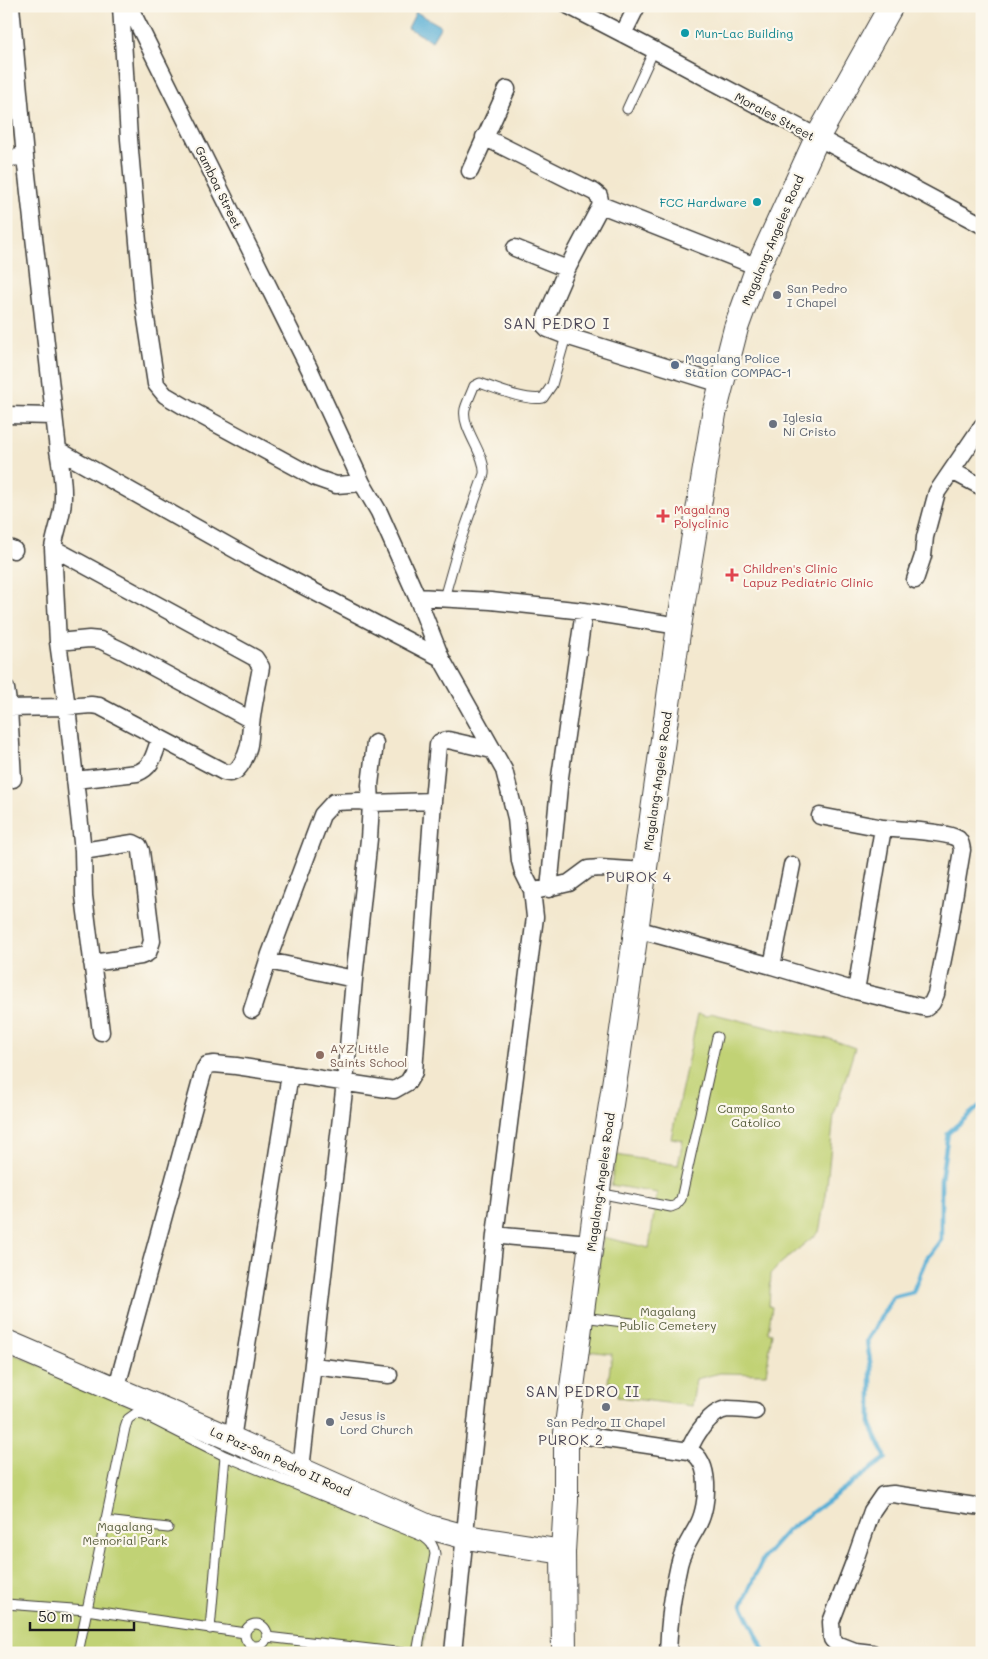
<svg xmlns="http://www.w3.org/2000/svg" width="988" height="1659" font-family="Mali,sans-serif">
	<rect width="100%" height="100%" fill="#fbf7ec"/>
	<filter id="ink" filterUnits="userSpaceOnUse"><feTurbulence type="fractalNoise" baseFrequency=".02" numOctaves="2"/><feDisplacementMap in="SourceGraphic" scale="10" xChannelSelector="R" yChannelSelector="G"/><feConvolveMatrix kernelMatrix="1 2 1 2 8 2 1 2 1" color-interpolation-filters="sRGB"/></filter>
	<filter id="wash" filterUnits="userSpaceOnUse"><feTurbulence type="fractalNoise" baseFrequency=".0096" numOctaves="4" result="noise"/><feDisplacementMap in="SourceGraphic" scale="20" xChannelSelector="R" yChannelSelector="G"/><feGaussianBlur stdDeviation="1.12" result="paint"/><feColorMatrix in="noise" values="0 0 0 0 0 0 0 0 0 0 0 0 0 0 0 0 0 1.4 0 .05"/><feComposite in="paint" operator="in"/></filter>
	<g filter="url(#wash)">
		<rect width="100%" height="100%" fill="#f3e8cf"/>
		<!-- green -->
		<path fill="#c1d275" stroke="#6e7748" d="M710,1013L783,1031L830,1039L855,1048L834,1115L826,1195L819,1232L780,1264L771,1274L769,1306L772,1307L768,1332L772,1333L766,1374L720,1373L696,1379L692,1406L617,1397L618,1383L608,1382L612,1354L588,1351L603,1237L649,1248L657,1193L611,1185L616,1155L678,1165L683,1140L671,1138L698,1014L707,1016Z
			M13,1354L438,1540L422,1653H6V1373Z"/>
		<!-- water -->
		<path fill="#58afd5" stroke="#3a6678" d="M416,12L441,26L432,41L408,28Z"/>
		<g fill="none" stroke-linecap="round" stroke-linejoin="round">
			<!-- stream -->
			<path stroke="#58afd5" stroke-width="4.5" d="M765,1653L742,1605L764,1557L788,1530L886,1458L871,1425V1368L867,1341L893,1297L913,1292L925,1261L941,1240V1180L948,1133L982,1104"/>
		</g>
	</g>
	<g filter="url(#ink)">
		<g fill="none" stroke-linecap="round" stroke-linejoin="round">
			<defs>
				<path id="lane" d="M627,109L654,50
					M444,598L459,545L484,474C486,454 461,429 465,409C467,402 471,394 474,386L480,383C497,389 525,401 543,398L552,385L566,336
					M598,1193L671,1207L676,1205L681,1199L717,1037
					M582,1317L632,1323
					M105,1521L168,1528
					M6,1604L86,1610L245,1633
					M245 1635a11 11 0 1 1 22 0a11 11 0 1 1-22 0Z
					M210,1629L225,1456
					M267,1637L404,1653
					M78,1653L125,1428L128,1419L135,1414L144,1415L225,1456L424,1537C431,1542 434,1546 435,1554L417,1653"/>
				<path id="street" d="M11,6L25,157L58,450L250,558L441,658
					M121,6L129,139L143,299L156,384L165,395L187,408L316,478L336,485L362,483
					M129,6L309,368L362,483L379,512L417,597L441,658L504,770L516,818L520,861L523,872L532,890L535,917L495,1235L453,1653
					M569,6L654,50L982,225
					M623,34L637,6
					M484,137L594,192L599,196L601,205
					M6,158L25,157
					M470,171L507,89
					M515,248L567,269
					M721,384L566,336L548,329L544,325L545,320L567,269L601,205L758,267
					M6,415L54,416
					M58,450C61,469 65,490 62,509C60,522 55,535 53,548L58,642L67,707L83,851L84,896L101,1032
					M952,471L982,487
					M6,547L14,550
					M915,580L923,556L925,537L937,492L982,426
					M417,597L491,601L584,611L679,626
					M58,642L89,639L100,640L123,651L251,720
					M6,689L9,709L13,779L6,776
					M6,708L67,707L91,705L99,706L224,772C233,775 237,771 242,763C252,746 249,736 252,717C254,701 258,684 261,667L255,658L53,548
					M375,743L370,785L371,803L433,801L438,745L440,742L448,740L492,750
					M75,780L137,773C153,767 154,754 160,738
					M820,816L883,828
					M83,851L133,843L139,846L141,851L152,941L148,953L141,956L92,963
					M549,889L560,777L584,611
					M539,890L569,883L588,869L600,868L645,871
					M636,929L772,966L856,991L926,1008L932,1003L936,994L948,934L962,850C961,845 961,842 958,839C947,831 898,830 883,828L856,991
					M268,961L354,979
					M772,966L792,865
					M252,1010L270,954L322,815L334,802L359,801L371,803L369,839L354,979L345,1082L301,1469
					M495,1235C527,1239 559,1240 591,1243
					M313,1366L389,1375
					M116,1390L199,1088L204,1070L207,1065L214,1064L236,1066L394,1090L408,1082L414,1072L433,801
					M566,1433L689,1451C712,1459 708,1505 699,1523C692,1537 682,1550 679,1565C672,1594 669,1623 668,1653
					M232,1439L290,1074
					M689,1451C694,1436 711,1410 728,1409C737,1409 746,1410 755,1411
					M872,1653L855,1651L837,1644L832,1639L831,1622L856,1557L872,1511L883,1495L893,1494L982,1507"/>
				<path id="secondary" d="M6,1342L232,1439L429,1527L466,1537L563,1552
					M564,1653L563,1552L566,1501V1433L599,1182L618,1059L679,626L714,414L736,328L758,267L817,138L891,6"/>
			</defs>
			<!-- lane casing -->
			<use href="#lane" stroke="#3c3b37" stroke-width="11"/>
			<!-- street casing -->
			<use href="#street" stroke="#3c3b37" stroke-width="19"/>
			<!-- secondary casing -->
			<use href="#secondary" stroke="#3c3b37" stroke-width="26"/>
			<!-- lane -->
			<use href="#lane" stroke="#fff" stroke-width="9"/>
			<!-- street -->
			<use href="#street" stroke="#fff" stroke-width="16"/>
			<!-- secondary -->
			<use href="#secondary" stroke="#fff" stroke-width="24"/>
		</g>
	</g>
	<!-- markers -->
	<g fill="#0f9aa8" stroke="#fbf7ec" stroke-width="2">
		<circle cx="685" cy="33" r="5"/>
		<circle cx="757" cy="202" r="5"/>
	</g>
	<g fill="#6b7280" stroke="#fbf7ec" stroke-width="2">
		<circle cx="777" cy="295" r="5"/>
		<circle cx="773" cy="424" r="5"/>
		<circle cx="606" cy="1407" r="5"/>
		<circle cx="330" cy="1422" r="5"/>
	</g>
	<circle fill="#5c6f8a" stroke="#fbf7ec" stroke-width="2" cx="675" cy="365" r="5"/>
	<g fill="#e0444e" stroke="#fbf7ec" stroke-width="2">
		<path d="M660.5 508.5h5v5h5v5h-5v5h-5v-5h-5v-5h5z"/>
		<path d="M729.5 567.5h5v5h5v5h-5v5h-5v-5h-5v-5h5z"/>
	</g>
	<circle fill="#8d6e63" stroke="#fbf7ec" stroke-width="2" cx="320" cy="1055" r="5"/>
	<g text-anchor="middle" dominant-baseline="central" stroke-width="4.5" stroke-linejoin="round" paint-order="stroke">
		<!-- culture labels -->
		<g font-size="12" fill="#0d838f" stroke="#fbf7ec" text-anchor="start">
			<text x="695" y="33">Mun-Lac Building</text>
			<text x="747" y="202" text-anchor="end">FCC Hardware</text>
		</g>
		<!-- street labels -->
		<g font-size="12" fill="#1c1c1c" stroke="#fbf7ec">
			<text transform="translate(775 116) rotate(28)">Morales Street</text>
			<text transform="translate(219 187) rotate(64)">Gamboa Street</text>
			<text transform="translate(772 240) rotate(-67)">Magalang-Angeles Road</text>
			<text transform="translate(657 781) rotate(-82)">Magalang-Angeles Road</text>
			<text transform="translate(600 1182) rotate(-82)">Magalang-Angeles Road</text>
			<text transform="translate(281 1461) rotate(24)">La Paz-San Pedro II Road</text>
		</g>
		<!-- worship labels -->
		<g font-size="12" fill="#5b616d" stroke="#fbf7ec" text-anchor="start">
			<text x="787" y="288">San Pedro<tspan x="787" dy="14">I Chapel</tspan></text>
			<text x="783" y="417">Iglesia<tspan x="783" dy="14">Ni Cristo</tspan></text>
			<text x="340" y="1415">Jesus is<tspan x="340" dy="14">Lord Church</tspan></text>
			<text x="606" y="1422" text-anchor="middle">San Pedro II Chapel</text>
		</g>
		<!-- service labels -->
		<g font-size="12" fill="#4e5e75" stroke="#fbf7ec" text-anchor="start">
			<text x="685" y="358">Magalang Police<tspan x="685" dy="14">Station COMPAC-1</tspan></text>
		</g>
		<!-- health labels -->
		<g font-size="12" fill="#be3a42" stroke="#fbf7ec" text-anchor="start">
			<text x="674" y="509">Magalang<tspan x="674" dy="14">Polyclinic</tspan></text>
			<text x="743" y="568">Children's Clinic<tspan x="743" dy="14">Lapuz Pediatric Clinic</tspan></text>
		</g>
		<!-- education labels -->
		<g font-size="12" fill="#785e54" stroke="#fbf7ec" text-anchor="start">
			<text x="330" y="1048">AYZ Little<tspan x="330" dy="14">Saints School</tspan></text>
		</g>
		<!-- park labels -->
		<g font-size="12" fill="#565c3b" stroke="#fbf7ec">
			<text x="756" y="1108">Campo Santo<tspan x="756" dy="14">Catolico</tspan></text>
			<text x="668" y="1311">Magalang<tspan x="668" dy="14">Public Cemetery</tspan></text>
			<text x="125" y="1526">Magalang<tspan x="125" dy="14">Memorial Park</tspan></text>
		</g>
		<!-- neighbourhood labels -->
		<g font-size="14" letter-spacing="1" fill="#4f4a59" stroke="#fbf7ec">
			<text x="639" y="876">PUROK 4</text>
			<text x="571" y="1439">PUROK 2</text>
		</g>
		<!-- quarter labels -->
		<g font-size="15" letter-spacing="1" fill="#4f4a59" stroke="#fbf7ec">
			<text x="557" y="323">SAN PEDRO I</text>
			<text x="583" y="1391">SAN PEDRO II</text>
		</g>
	</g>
	<!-- margin -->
	<rect width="988" height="1659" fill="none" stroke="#fbf7ec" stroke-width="25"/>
	<!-- scale -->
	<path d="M30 1622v8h104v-8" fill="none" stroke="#1c1c1c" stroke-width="2.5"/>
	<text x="38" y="1622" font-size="15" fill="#1c1c1c" stroke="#fbf7ec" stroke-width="4" paint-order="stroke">50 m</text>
</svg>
